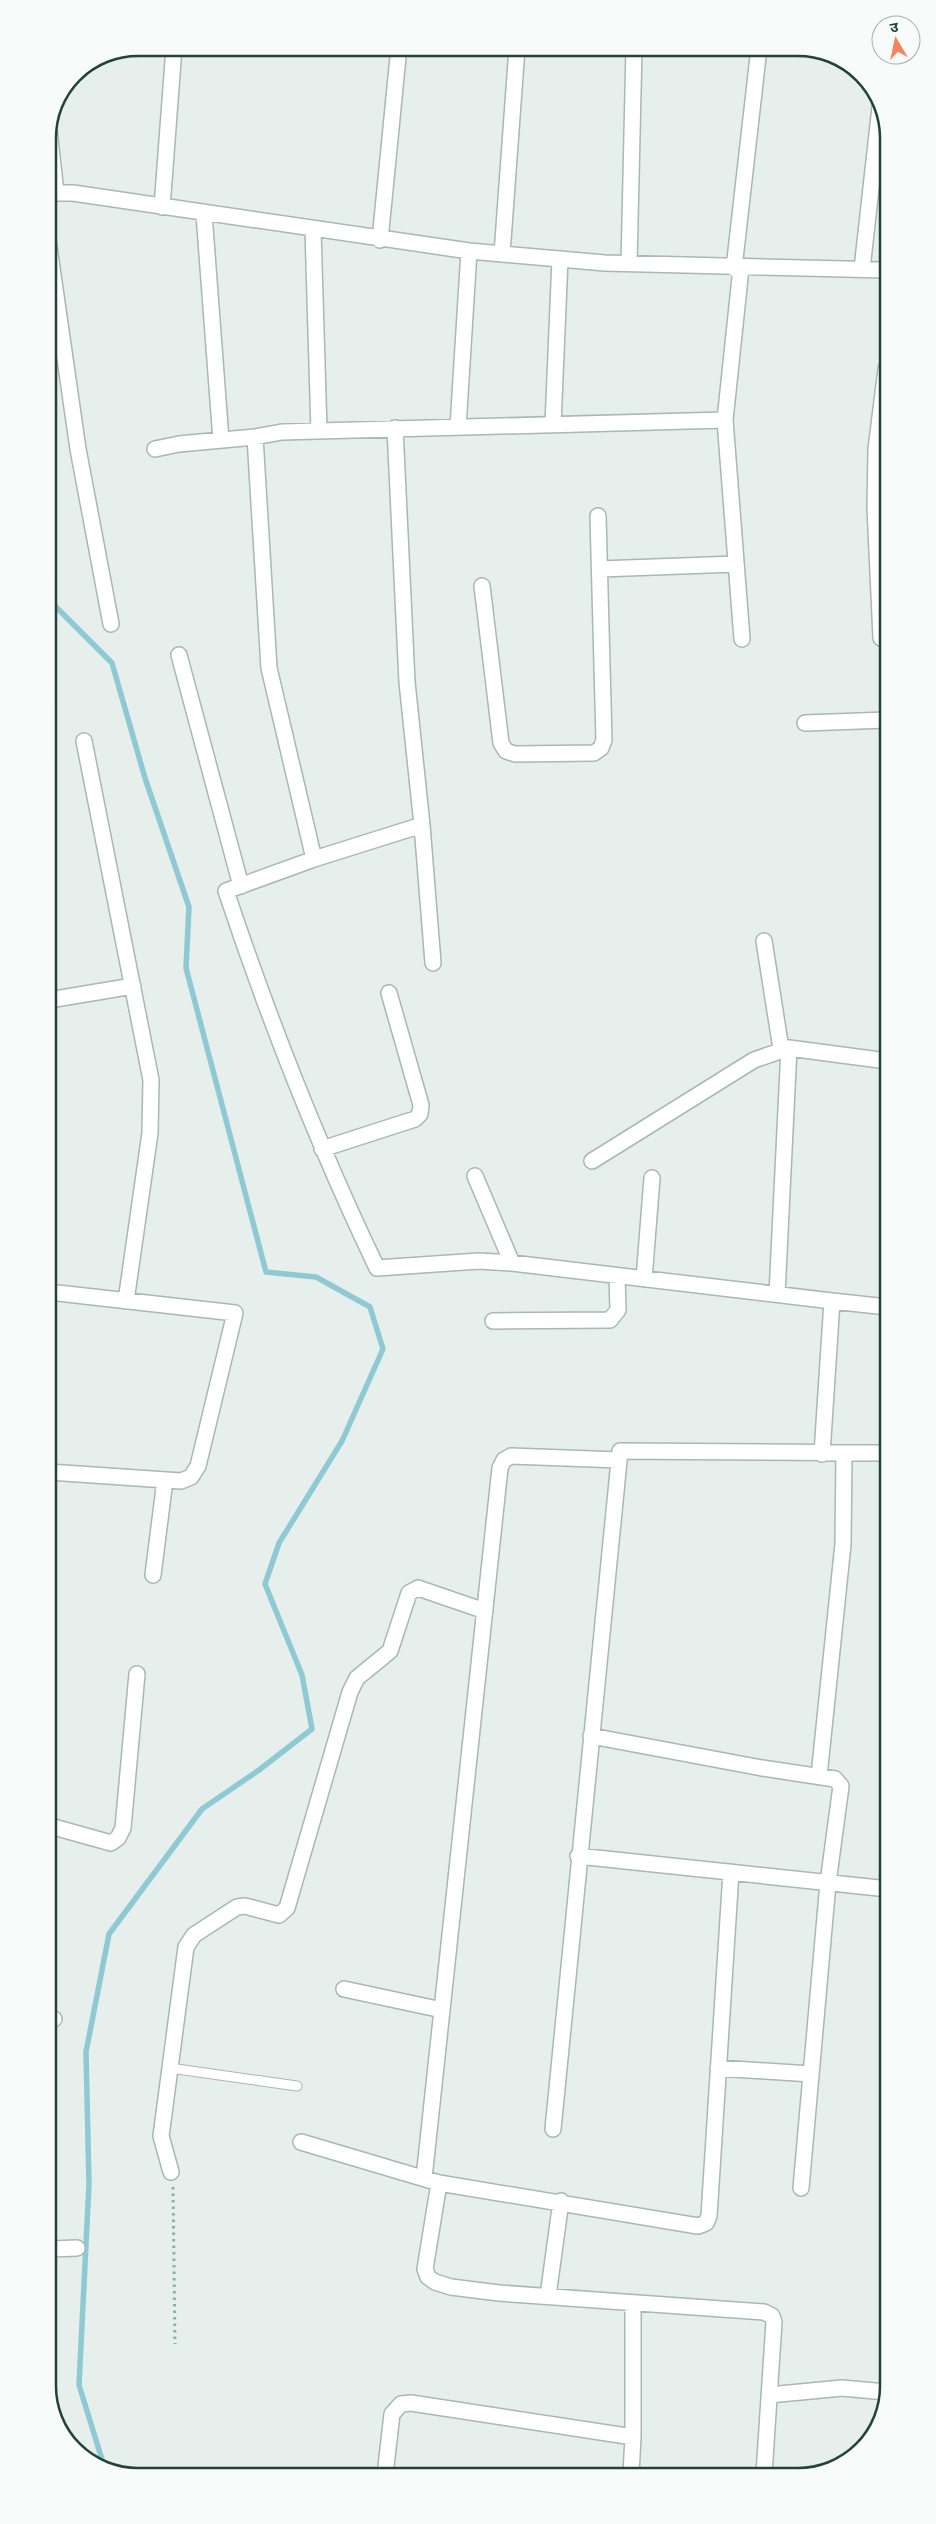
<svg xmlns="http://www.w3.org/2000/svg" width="936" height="2524" font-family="'DejaVu Sans','Noto Sans Devanagari',sans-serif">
	<rect width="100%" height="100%" fill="#e6efeb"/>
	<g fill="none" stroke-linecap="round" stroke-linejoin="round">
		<!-- stream -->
		<path stroke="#8ec9d4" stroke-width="5.5" d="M48,599L112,663L145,778L189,907L186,968L266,1272L316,1277L370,1307L383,1349L342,1441L279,1543L265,1584L302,1675L312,1729L259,1770L202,1809L109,1934L86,2052L89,2184L79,2385L104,2466"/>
		<defs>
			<path id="lane" d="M170,2068L297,2086"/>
			<path id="street" d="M49,130L56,193
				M48,193H73L469,251L605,263L886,270
				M162,207L174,48
				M204,214L221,440
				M313,230L319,431
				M48,240L78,449L111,624
				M380,240L398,57
				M502,254L517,48
				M629,264L634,48
				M734,268L759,48
				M862,269L880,107
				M725,420L742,639
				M553,424L560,259
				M458,427L469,251
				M395,428L407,682L422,825L314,859L226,891C269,1020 318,1145 377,1268L479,1261L512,1263L832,1301
				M255,437L282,432L725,420L741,268
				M155,449L179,444L255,437L269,668L314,859
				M600,569L736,564
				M482,586L501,743L506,751L515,754L594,753L601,748L604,740L598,516
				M881,638L875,508L876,449L886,369
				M179,655L241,886
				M805,723L886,720
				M84,741L151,1080L150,1133L126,1301
				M422,825L433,963
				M764,941L781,1049
				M49,1000L133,986
				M322,1149L415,1119L420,1114L421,1105L389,993
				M592,1161L754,1060L789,1048L887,1061
				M475,1176L512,1263
				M644,1279L652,1178
				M49,1292L235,1313L198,1466L191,1477L181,1481L49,1472
				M777,1294L789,1048
				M493,1321L610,1320L618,1310L617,1276
				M822,1454L832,1301L887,1307
				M153,1575L165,1480
				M591,1736L762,1768L835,1779L841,1786L828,1883L801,2188
				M819,1776L843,1544L844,1454
				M50,1826L111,1843L118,1838L123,1828L137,1674
				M578,1856L888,1889
				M344,1989L442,2010
				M50,2019H54
				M718,2068L811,2074
				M553,2129L620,1451L887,1453
				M301,2142L439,2183L425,2269L428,2277L435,2282L451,2287L499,2293L764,2312L772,2316L774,2322L764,2474
				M171,2172L161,2136L186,1947L194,1935L237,1907L245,1906L279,1915L287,1908L350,1692L357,1678L390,1651L409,1593L418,1588L485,1611
				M424,2178L500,1468L504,1460L511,1456L619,1460
				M439,2183L698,2226L706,2223L709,2216L731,1872
				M50,2249L77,2248
				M548,2296L561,2201
				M769,2395L842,2388L886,2392
				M633,2437V2303
				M385,2475L392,2414L401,2404L411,2403L633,2437L631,2474"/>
		</defs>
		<!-- lane casing -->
		<use href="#lane" stroke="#a8b8b2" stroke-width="11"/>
		<!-- street casing -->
		<use href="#street" stroke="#a8b8b2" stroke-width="18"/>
		<!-- path -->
		<path stroke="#86b3a5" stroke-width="3" stroke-dasharray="2.5 4" stroke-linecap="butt" d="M173,2187L175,2344"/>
		<!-- lane -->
		<use href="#lane" stroke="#fff" stroke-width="9"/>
		<!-- street -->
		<use href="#street" stroke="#fff" stroke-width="15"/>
	</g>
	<!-- crop -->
	<path d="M0 0H936V2524H0ZM138 56H798A82 82 0 0 1 880 138V2386A82 82 0 0 1 798 2468H138A82 82 0 0 1 56 2386V138A82 82 0 0 1 138 56Z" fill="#f7fbf9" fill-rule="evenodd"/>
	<path fill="none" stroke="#24423a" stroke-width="2.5" d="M138 56H798A82 82 0 0 1 880 138V2386A82 82 0 0 1 798 2468H138A82 82 0 0 1 56 2386V138A82 82 0 0 1 138 56Z"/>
	<!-- north arrow -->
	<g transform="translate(896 40) rotate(351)"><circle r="24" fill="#f7fbf9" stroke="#a3b1ad"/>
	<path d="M0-4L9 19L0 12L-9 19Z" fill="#f4845f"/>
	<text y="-8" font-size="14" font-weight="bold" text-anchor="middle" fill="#24423a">उ</text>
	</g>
</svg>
